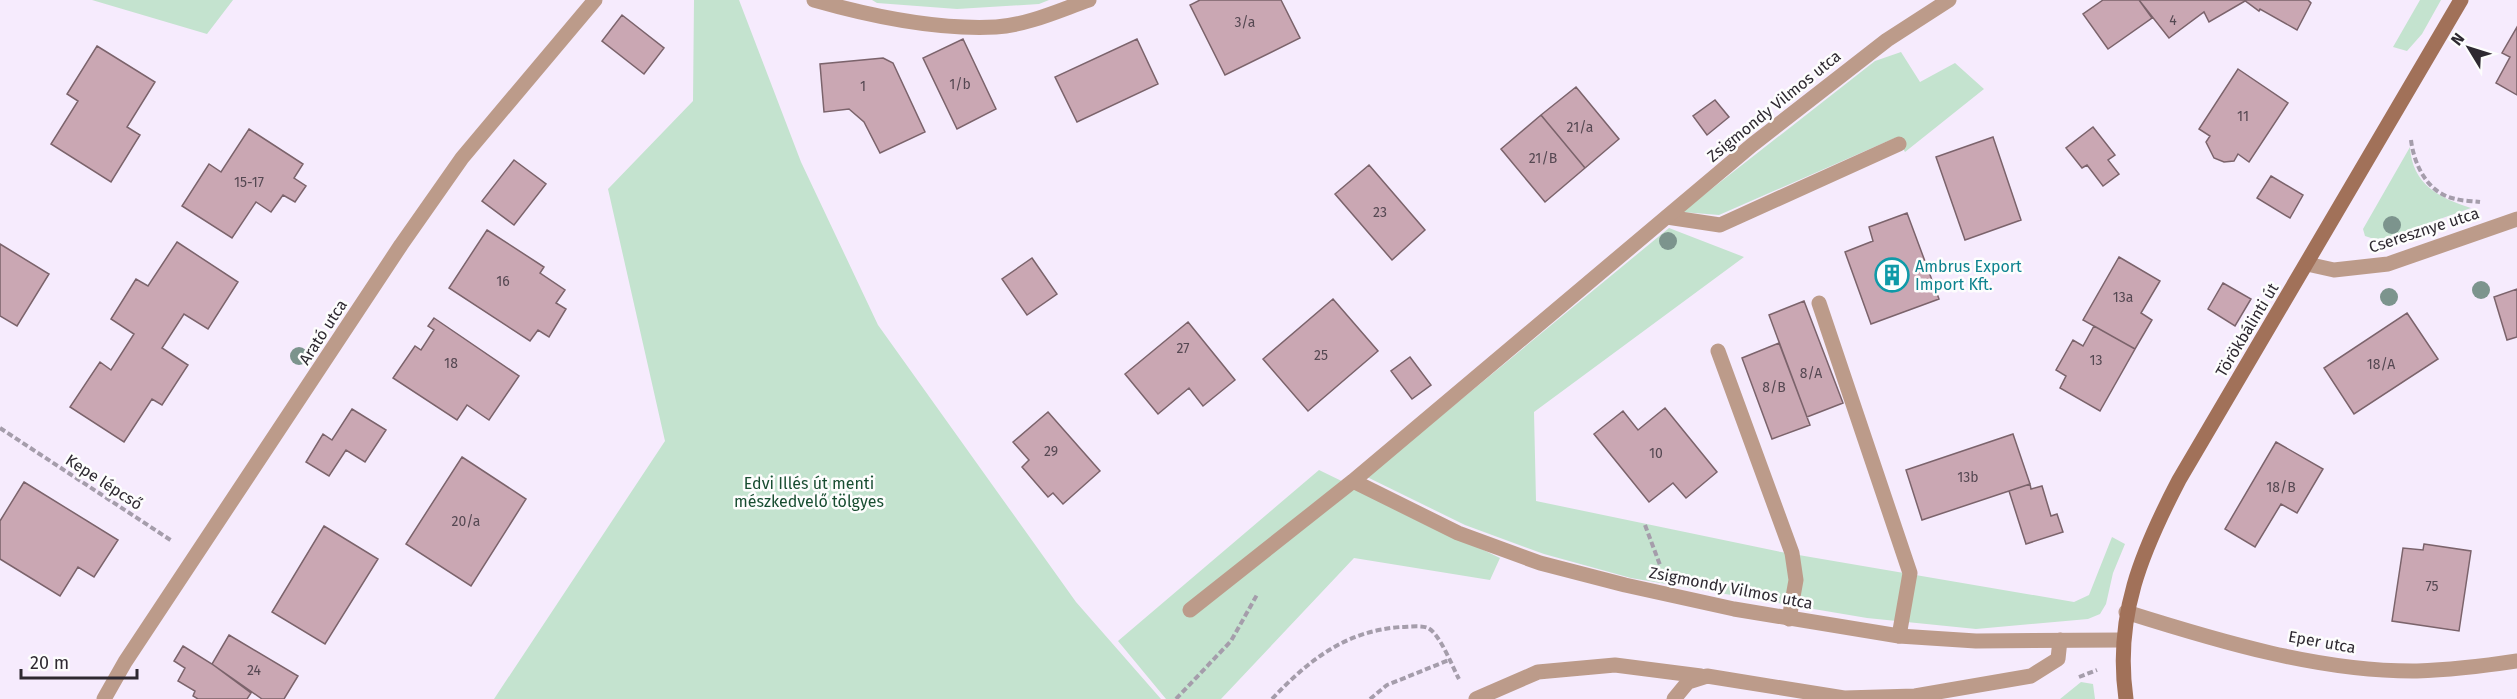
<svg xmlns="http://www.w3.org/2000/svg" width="2517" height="699" font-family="'Fira Sans',sans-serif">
	<rect width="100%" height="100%" fill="#f6ebfd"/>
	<!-- green -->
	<path fill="#c4e3cf" d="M92,0H233L207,34Z
		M694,0H739L801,162L878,325L1076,602L1161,699H494L665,441L608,189L693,101Z
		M872,0H1049L1039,4L957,9L877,3Z
		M2420,0H2441L2422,34L2407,51L2393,47Z
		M1901,52L1920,82L1955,63L1984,89L1905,152L1897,137L1719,215L1682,212L1875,61Z
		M2410,147C2412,184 2439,198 2471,208L2386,238L2374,239L2365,236L2363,229Z
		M1669,228L1744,257L1534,412L1536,501L1781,552L2074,602L2089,595L2112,537L2125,544L2113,573L2106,604L2100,614L2088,619L1976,629L1867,618L1631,578L1544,554L1465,525L1367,477Z
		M1319,470L1500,558L1490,580L1354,558L1221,699H1166L1118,641Z
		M2081,682L2093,684L2095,699H2060Z"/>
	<!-- building -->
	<path fill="#caa7b3" stroke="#7b636b" stroke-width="1.5" d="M1200,0H1281L1300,38L1225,75L1190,5Z
		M2103,0H2139L2152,18L2108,49L2083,14Z
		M2139,0H2244L2245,1L2209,22L2204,12L2169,38Z
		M2244,0H2308L2311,3L2297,30L2260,9L2259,11Z
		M622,15L664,48L644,74L602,41Z
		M2517,27V95L2496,83L2510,57L2502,53Z
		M963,39L996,109L957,129L923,58Z
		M1137,39L1158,84L1077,122L1055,77Z
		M97,46L155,82L127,127L140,135L111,182L51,144L78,101L67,94Z
		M883,58L893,63L925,132L880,153L864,122L849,109L824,112L820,64Z
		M2238,69L2288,103L2249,162L2238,154L2234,161L2224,162L2214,158L2206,142L2210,136L2199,129Z
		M1576,87L1619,139L1585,168L1541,115Z
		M1715,100L1729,117L1707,135L1693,116Z
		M1541,115L1585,168L1545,202L1501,149Z
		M2093,127L2115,155L2108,160L2119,174L2103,186L2087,165L2082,168L2066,148Z
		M249,129L303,164L294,178L306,186L295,202L283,195L271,212L256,202L232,238L182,206L209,164L221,172Z
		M1993,137L2021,220L1965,240L1936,157Z
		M514,160L546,184L514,225L482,201Z
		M1369,165L1425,230L1392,260L1335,194Z
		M2271,176L2303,195L2290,218L2257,198Z
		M1907,213L1939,299L1871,324L1845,252L1873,241L1869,227Z
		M487,230L544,267L540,273L565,290L556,303L566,309L549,337L538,330L530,341L449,288Z
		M177,242L238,282L208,329L184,314L162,348L188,365L162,405L152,399L124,442L70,407L100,362L111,370L134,334L111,319L136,279L148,286Z
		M0,244L49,274L17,326L0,316Z
		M2119,257L2160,281L2141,313L2152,320L2135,349L2083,320Z
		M1032,258L1057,294L1027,315L1002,279Z
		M2223,283L2251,299L2235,326L2208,309Z
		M2517,289V337L2507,340L2494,297Z
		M1333,299L1378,351L1308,411L1263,359Z
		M1804,301L1843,403L1807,417L1769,315Z
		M2407,313L2438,359L2354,414L2324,368Z
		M434,318L519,376L489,420L467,405L457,420L393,378L415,346L421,350L434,330L428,326Z
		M1188,322L1235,380L1203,406L1189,388L1158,414L1125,374Z
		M2094,326L2135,349L2100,411L2060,388L2066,376L2056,370L2073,340L2083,346Z
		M1779,343L1810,425L1772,439L1742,358Z
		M1410,357L1431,385L1412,399L1391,371Z
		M1665,408L1717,472L1686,498L1673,483L1649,502L1594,434L1623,411L1638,430Z
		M352,409L386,430L365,462L346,450L329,476L306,462L323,434L332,440Z
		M1048,412L1100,471L1063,504L1053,493L1048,497L1022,467L1029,460L1013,442Z
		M2013,434L2030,484L1922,520L1906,470Z
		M2276,442L2323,469L2297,513L2281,504L2255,547L2225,529Z
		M462,457L526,499L471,586L406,544Z
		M24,482L118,540L94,577L78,567L60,596L0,559V521Z
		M2030,484L2031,489L2042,486L2051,516L2057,514L2063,532L2026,544L2009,491Z
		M324,526L378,559L325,644L272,612Z
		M2424,544L2471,551L2459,631L2392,621L2403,548L2423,550Z
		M229,635L298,676L284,699H262L212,664Z
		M183,646L212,664L251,693L247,699H198L193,696L195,691L178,681L185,668L174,661Z"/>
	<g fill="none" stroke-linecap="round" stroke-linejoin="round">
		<!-- path -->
		<path stroke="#a59dab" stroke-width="4" stroke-dasharray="6 3" stroke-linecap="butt" d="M2411,140C2414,165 2428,194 2456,199C2463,201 2472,201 2480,202
			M0,428L172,541
			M1645,525L1660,565
			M2079,677L2097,670
			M1176,699L1231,641L1258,593
			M1272,699C1309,660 1345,631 1401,627C1408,627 1421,625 1428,628C1440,634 1452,666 1459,679
			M1370,699L1387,685L1449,660"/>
		<!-- lane -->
		<path stroke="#bc9b8a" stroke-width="15" d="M1667,217L1720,225L1899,144
			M1819,303L1910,573L1899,636
			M1718,351L1792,553L1796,580L1789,619
			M1476,699L1538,672L1615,665L1701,676
			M1674,699L1688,682L1707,676L1844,698L1915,696L2031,676L2058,659L2060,640"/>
		<!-- street -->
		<path stroke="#bc9b8a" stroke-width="15" d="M814,0C870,16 937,30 996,27C1028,25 1060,10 1089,0
			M2307,264L2334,270L2388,264L2517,219
			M1353,481L1458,533L1540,563L1625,585L1734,609L1899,636L1976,641L2122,640
			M1190,610L1353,481L1752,145L1887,40L1949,0
			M2126,612C2218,641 2320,672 2417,671C2451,670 2484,666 2517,661
			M104,699L125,662L401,245L462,158L595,0"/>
		<!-- secondary -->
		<path stroke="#a17159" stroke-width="15" d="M2126,699C2114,616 2142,551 2179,480L2461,0"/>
	</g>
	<!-- trees -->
	<g fill="#7c948d">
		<circle cx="2392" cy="225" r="9"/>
		<circle cx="1668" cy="241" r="9"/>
		<circle cx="2481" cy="290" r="9"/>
		<circle cx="2389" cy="297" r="9"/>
		<circle cx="299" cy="356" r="9"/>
	</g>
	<!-- icons -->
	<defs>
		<symbol id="building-ring" viewBox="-11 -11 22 22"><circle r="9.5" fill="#fdfdfd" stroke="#0f9aa8" stroke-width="1.5"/><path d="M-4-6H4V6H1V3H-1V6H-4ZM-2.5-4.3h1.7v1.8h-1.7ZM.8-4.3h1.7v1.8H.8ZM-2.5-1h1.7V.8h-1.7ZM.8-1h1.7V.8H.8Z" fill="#0f9aa8"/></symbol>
	</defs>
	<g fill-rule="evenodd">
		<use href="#building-ring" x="1873" y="256" width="38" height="38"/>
	</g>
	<g text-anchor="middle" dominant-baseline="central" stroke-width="5" stroke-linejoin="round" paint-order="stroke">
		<!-- number labels -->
		<g font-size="14" fill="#554852">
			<text x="2173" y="20">4</text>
			<text x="1245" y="22">3/a</text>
			<text x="960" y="84">1/b</text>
			<text x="863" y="86">1</text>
			<text x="2243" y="116">11</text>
			<text x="1580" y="127">21/a</text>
			<text x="1543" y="158">21/B</text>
			<text x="249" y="182">15-17</text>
			<text x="1380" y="212">23</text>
			<text x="503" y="281">16</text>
			<text x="2123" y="297">13a</text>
			<text x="1183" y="348">27</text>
			<text x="1321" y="355">25</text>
			<text x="2096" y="360">13</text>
			<text x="451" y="363">18</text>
			<text x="2381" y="364">18/A</text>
			<text x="1811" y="373">8/A</text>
			<text x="1774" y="387">8/B</text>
			<text x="1051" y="451">29</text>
			<text x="1656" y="453">10</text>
			<text x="1968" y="477">13b</text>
			<text x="2281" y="487">18/B</text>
			<text x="466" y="521">20/a</text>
			<text x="2432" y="586">75</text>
			<text x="254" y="670">24</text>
		</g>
		<!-- street labels -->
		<g font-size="16" fill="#2e2931" stroke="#fdfdfd">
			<text transform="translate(1774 106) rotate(-39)">Zsigmondy Vilmos utca</text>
			<text transform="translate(2424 230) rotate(-18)">Cseresznye utca</text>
			<text transform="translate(2247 330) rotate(-59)">Törökbálinti út</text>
			<text transform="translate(323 332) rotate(-57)">Arató utca</text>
			<text transform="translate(104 482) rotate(33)">Kepe lépcső</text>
			<text transform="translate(1731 588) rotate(11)">Zsigmondy Vilmos utca</text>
			<text transform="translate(2322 642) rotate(10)">Eper utca</text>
		</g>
		<!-- culture labels -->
		<g font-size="16" fill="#0d838f" stroke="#fdfdfd" text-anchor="start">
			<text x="1915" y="266">Ambrus Export<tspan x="1915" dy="18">Import Kft.</tspan></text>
		</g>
		<!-- park labels -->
		<g font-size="16" fill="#184d31" stroke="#fdfdfd">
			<text x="809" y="483">Edvi Illés út menti<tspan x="809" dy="18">mészkedvelő tölgyes</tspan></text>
		</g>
	</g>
	<!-- north arrow -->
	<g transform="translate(2469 48) rotate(308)" stroke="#fdfdfd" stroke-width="4.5" paint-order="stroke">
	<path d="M0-4.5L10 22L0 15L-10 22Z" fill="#2e2931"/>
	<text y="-9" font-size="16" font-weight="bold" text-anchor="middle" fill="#2e2931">N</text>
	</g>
	<!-- scale -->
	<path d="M21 669v9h116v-9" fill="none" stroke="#2e2931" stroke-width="3"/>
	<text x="30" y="669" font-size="18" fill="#2e2931" stroke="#fdfdfd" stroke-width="4.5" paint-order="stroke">20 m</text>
</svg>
